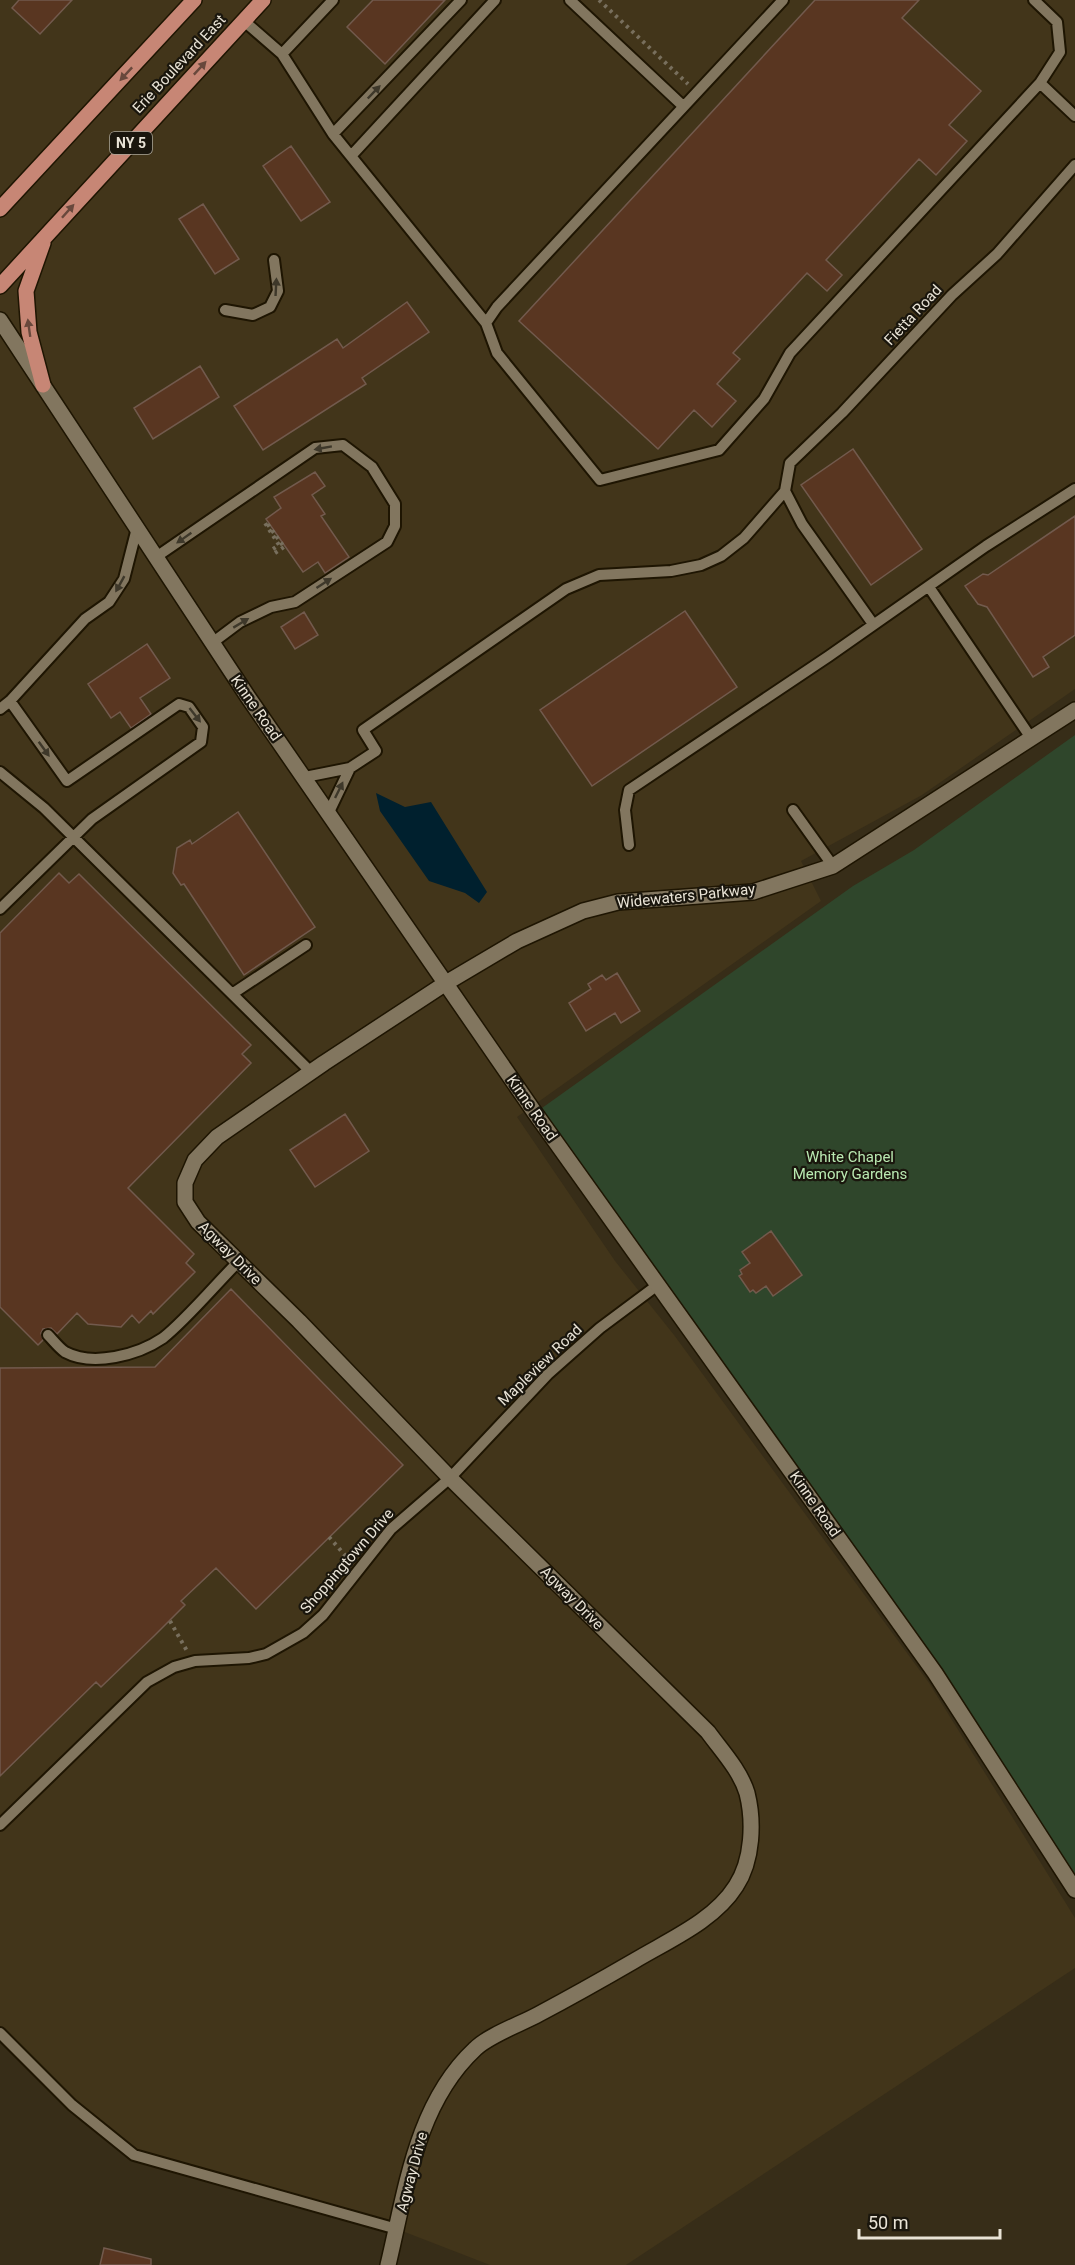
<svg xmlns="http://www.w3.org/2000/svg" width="1075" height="2265" font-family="Roboto,sans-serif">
	<rect width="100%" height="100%" fill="#372d18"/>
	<!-- built -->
	<path fill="#42351a" d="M0,0H1075V689L922,795L801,861L821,901L517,1117L615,1261L674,1335L929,1683L1075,1918V1968L626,2265H490L397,2229L134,2155L0,2033Z"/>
	<!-- green -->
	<path fill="#2f462b" d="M1075,735V1890L1049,1847L535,1113L853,886L914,850Z"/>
	<!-- water -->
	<path fill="#00202e" d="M376,793L405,807L431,802L487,892L479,903L465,893L429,881L380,811Z"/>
	<!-- building -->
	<path fill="#593621" stroke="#725a4d" stroke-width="1.5" d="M19,0H72L40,34L12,8Z
		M373,0H445L385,64L347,27Z
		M815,0H919L902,18L981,91L949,125L967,141L936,175L919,159L826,260L842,275L827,291L807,273L733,353L740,359L717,384L736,401L712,427L694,410L658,449L519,321Z
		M291,146L330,202L301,221L263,166Z
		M203,204L239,259L215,274L179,219Z
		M407,302L429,332L362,378L366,384L263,450L234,406L337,339L343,348Z
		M200,366L219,397L153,439L134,408Z
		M853,449L922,549L871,585L801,485Z
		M315,472L325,486L312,495L325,514L321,516L349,557L325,573L318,562L303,572L266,519L281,508L274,497Z
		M1075,516V635L1043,657L1049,667L1033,677L987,607L978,604L965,586L983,574L988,575Z
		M685,611L737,687L592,786L540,710Z
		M304,612L318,635L295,649L281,627Z
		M147,644L170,678L140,698L151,714L131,728L120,712L111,718L88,684Z
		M238,812L315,927L244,975L184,884L181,885L173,873L177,848L190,840L192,844Z
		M59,873L69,883L79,874L251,1045L242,1054L251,1063L128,1188L194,1254L186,1263L195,1272L153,1314L151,1311L139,1323L132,1315L121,1327L88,1324L77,1313L57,1334L51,1328L43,1329L41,1333L43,1340L38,1345L0,1307V933Z
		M617,973L640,1011L621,1023L615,1013L586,1031L569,1003L591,989L588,984L602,975L606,980Z
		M345,1114L369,1151L315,1187L290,1150Z
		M771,1231L802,1275L773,1296L766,1286L756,1293L753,1290L750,1292L739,1276L742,1274L740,1270L750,1263L742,1252Z
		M231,1289L403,1465L256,1609L216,1568L181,1601L185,1605L154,1636L101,1687L96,1682L0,1776V1368L155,1367Z
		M104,2248L151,2259V2265H100Z"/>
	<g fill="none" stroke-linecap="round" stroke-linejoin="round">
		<defs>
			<path id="service" d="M570,0L683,106
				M1034,0L1057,22L1060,52L1040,83L1075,116
				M244,21L282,54L333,134L486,323L497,353L600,480L719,450L764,399L790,353L1040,83
				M282,54L333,0
				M333,134L461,0
				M351,156L495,0
				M225,310L253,315L270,307L278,291L274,260
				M486,323L497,307L783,0
				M785,491L802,524L873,624
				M156,557L315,448L343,445L372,467L395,504V526L387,542L295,602L271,607L240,622L212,643
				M929,587L1031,738
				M0,709L10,701L85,619L109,602L124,579L137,528
				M0,772L44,808L311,1072
				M305,777L350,768L376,751L363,730L566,589L599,575L671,571L701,565L721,556L744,538L785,491L790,463L842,413L952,295L997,254L1075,165
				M793,810L833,866
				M329,812L350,768
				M629,845L625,810L629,790L829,656L986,546L1075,489
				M0,909L92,819L201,742L203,727L189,707L179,704L67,781L10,701
				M232,994L306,945
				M48,1335C53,1340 59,1348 65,1352C93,1367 138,1355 163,1338C186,1320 216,1284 238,1262
				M0,1825L147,1682L174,1667L195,1661L249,1658L266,1654L303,1633L323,1615L391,1529L450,1478L548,1374L600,1328L659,1284
				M0,2033L72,2105L134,2155L397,2229"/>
			<path id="minor" d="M388,2265C406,2190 416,2104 475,2049C489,2035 521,2024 539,2014C571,1997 603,1979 634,1961C669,1940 714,1921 736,1886C753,1860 754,1821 747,1793C740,1770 721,1750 708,1732L450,1478L299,1321L198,1222L185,1202V1183L195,1160L217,1137L324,1063L446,983L517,941L583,911L618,902L753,892L833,866L1075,710"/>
			<path id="tertiary" d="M0,320L248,697L535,1113L935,1673L1075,1890"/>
			<path id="primary" d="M0,209L194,0
				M0,286L263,0
				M43,385L29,332L26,291L43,243"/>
		</defs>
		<!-- service casing -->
		<use href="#service" stroke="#1e1502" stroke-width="14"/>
		<!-- minor casing -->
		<use href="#minor" stroke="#1e1502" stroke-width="18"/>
		<!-- tertiary casing -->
		<use href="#tertiary" stroke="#1e1502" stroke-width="18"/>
		<!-- primary casing -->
		<use href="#primary" stroke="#1e1502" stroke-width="18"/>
		<!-- path -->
		<path stroke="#786f5d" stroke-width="4" stroke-dasharray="3 4.5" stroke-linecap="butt" d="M599,0L688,84
			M273,549L279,545L265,523L266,522L284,547
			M275,553L284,547
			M329,1537L350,1561
			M170,1621L187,1651"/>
		<!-- service -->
		<use href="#service" stroke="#82765f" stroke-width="10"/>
		<!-- minor -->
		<use href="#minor" stroke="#82765f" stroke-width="15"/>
		<!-- tertiary -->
		<use href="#tertiary" stroke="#82765f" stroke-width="15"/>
		<!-- primary -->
		<use href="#primary" stroke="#c78675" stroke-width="15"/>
	</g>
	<!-- one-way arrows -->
	<defs><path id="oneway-solid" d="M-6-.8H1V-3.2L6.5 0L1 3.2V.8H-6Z" transform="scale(1.5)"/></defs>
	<g fill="#68483c">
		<use href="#oneway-solid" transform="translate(200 68) rotate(-47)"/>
		<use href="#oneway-solid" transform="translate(126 74) rotate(133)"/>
		<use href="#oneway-solid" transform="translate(68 211) rotate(-48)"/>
		<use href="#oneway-solid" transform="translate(29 328) rotate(-98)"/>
	</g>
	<g fill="#3e382a">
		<use href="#oneway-solid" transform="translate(374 92) rotate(-46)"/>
		<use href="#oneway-solid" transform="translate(276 287) rotate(-87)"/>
		<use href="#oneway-solid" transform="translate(323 448) rotate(170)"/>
		<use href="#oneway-solid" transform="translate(184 538) rotate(145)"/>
		<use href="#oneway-solid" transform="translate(324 583) rotate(-33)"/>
		<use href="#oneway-solid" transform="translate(120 584) rotate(119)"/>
		<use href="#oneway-solid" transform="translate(241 623) rotate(-31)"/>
		<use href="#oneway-solid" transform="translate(195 715) rotate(52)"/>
		<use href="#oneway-solid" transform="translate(44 749) rotate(54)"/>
		<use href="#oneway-solid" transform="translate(339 790) rotate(-64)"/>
	</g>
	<g text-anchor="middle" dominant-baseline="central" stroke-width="4.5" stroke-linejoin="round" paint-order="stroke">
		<!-- shield labels -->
		<rect fill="#1a160d" stroke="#aba69a" stroke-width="1.5" x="110" y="132" width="42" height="22" rx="4.5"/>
		<g font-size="14" font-weight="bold" fill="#e9e3d6">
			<text x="131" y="143">NY 5</text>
		</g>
		<!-- street labels -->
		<g font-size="15" fill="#e9e3d6" stroke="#1a160d">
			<text transform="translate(179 64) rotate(-47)">Erie Boulevard East</text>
			<text transform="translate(913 315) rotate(-47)">Fietta Road</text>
			<text transform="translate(256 708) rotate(55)">Kinne Road</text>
			<text transform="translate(686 896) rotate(-6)">Widewaters Parkway</text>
			<text transform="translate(532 1108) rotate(55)">Kinne Road</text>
			<text transform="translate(230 1253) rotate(45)">Agway Drive</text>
			<text transform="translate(540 1365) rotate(-44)">Mapleview Road</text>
			<text transform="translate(815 1504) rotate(55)">Kinne Road</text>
			<text transform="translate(347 1561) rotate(-49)">Shoppingtown Drive</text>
			<text transform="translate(572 1598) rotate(45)">Agway Drive</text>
			<text transform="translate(412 2172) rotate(-75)">Agway Drive</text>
		</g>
		<!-- park labels -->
		<g font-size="15" fill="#b9e9b1" stroke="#1a160d">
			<text x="850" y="1157">White Chapel<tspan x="850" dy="17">Memory Gardens</tspan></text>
		</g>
	</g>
	<!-- scale -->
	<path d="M859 2229v9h141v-9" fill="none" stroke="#e9e3d6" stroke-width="3"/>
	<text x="868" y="2229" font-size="18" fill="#e9e3d6" stroke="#1a160d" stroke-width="4.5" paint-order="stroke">50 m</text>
</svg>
